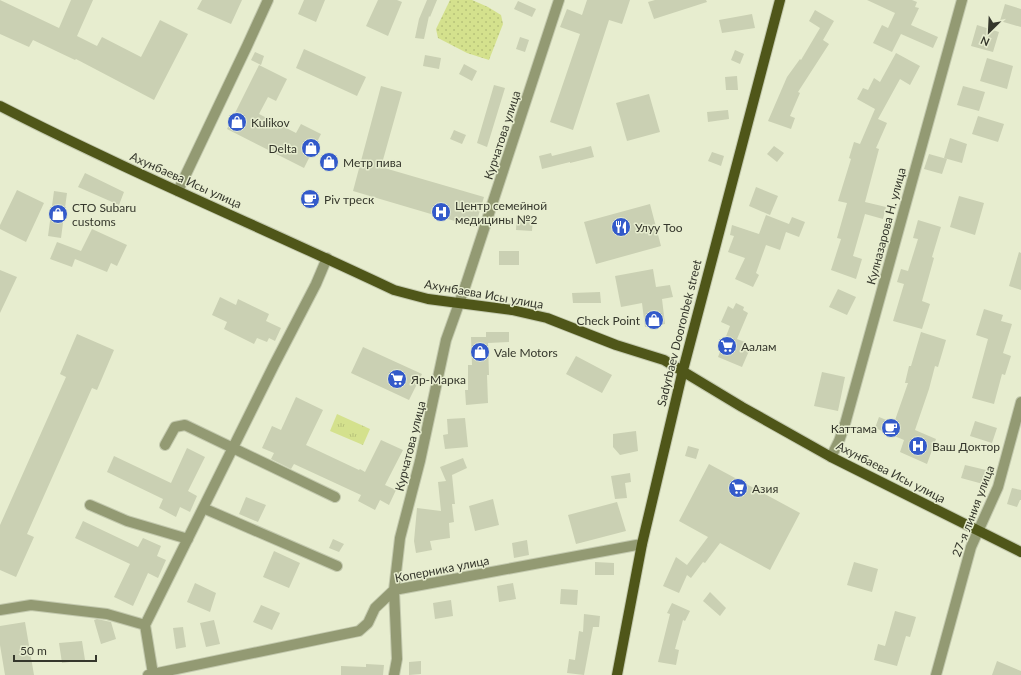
<svg xmlns="http://www.w3.org/2000/svg" width="1021" height="675" font-family="Lato,sans-serif">
	<defs>
		<pattern id="grass-tufts" width="24" height="20" patternUnits="userSpaceOnUse"><rect width="24" height="20" fill="#d4e18d"/><path d="M3 7l-1-3M5 7V3M7 7l1-3M15 17l-1-3M17 17v-4M19 17l1-3" fill="none" stroke="#b7c27a"/></pattern>
		<pattern id="park-dots" width="8" height="8" patternUnits="userSpaceOnUse"><rect width="8" height="8" fill="#d4e18d"/><path d="M2 2h.1M6 6h.1" fill="none" stroke="#b7c27a" stroke-width="1.8" stroke-linecap="round"/></pattern>
	</defs>
	<rect width="100%" height="100%" fill="#e7edcf"/>
	<!-- grass -->
	<path fill="url(#grass-tufts)" d="M337,414L370,429L363,445L330,431Z"/>
	<!-- park -->
	<path fill="url(#park-dots)" d="M450,0H472L488,7L501,15L503,24L489,60L467,53L438,38L436,29Z"/>
	<!-- building -->
	<path fill="#cad0b3" d="M0,0L59,28L71,0H93L77,36L97,46L102,37L141,57L160,20L188,34L154,100L76,59L75,60L33,40L29,47L0,34Z
		M202,0H242L231,24L197,9Z
		M304,0H325L316,22L298,14Z
		M378,0H397L402,2L388,36L366,26Z
		M427,0H437L430,17L429,16L424,39L415,38L419,19Z
		M587,0H630L622,24L609,20L573,130L550,122L580,34L560,27L567,9L582,15Z
		M655,0H706L707,2L654,19L648,2Z
		M867,0H912L917,2L915,7L919,8L911,25L938,37L933,48L901,34L892,52L873,43L882,25L888,28L895,13Z
		M518,1L536,9L532,17L514,9Z
		M1005,4L1021,9V27L1000,21Z
		M815,10L834,21L823,40L829,44L798,92L800,93L790,116L795,118L791,129L768,121L787,77L800,59L801,60L820,28L809,21Z
		M752,14L755,28L722,33L719,20Z
		M977,25L999,32L993,52L971,46Z
		M520,37L529,40L525,52L516,49Z
		M304,49L366,77L357,96L296,68Z
		M735,50L744,54L740,64L731,60Z
		M255,52L264,56L261,65L251,60Z
		M896,53L920,66L910,85L900,79L878,119L887,123L876,148L879,149L865,202L886,207L883,219L865,214L853,256L862,259L856,279L831,270L841,239L837,238L847,203L838,201L851,159L849,158L854,142L860,144L875,109L857,99L863,88L868,90L874,78L880,82Z
		M425,55L441,58L439,69L423,66Z
		M987,58L1013,66L1007,89L980,81Z
		M464,64L477,71L472,81L459,74Z
		M259,65L287,79L276,101L268,97L259,114L296,133L301,124L321,134L304,168L227,129Z
		M737,76L738,90H726L725,77Z
		M494,85L505,88L487,147L477,143Z
		M381,86L402,92L381,167L484,197L475,227L353,191Z
		M963,86L985,92L979,111L957,105Z
		M649,94L660,132L627,141L616,103Z
		M728,110L729,119L708,122L707,112Z
		M978,116L1004,124L998,142L972,134Z
		M454,130L466,135L462,144L450,139Z
		M950,138L967,144L962,163L944,158Z
		M591,146L594,157L570,163V162L542,169L539,156L551,153L552,156Z
		M774,146L784,153L777,162L767,154Z
		M712,152L724,156L721,166L708,161Z
		M929,154L947,159L942,174L924,169Z
		M85,173L124,192L119,205L78,187Z
		M756,187L778,196L770,215L749,206Z
		M17,190L44,203L26,242L0,229V225Z
		M54,191L67,193L61,238L48,236Z
		M307,191L317,194L313,207L303,204Z
		M959,196L984,203L975,235L950,227Z
		M650,204L661,246L596,264L584,222Z
		M766,215L789,224L792,217L805,222L799,237L786,232L780,250L766,245L756,273L759,275L753,287L735,279L745,258L728,252L734,236L730,235L732,225L759,234Z
		M517,216L533,217L532,231L516,230Z
		M918,220L941,227L932,257L934,258L922,301L930,304L922,329L893,321L904,284L897,282L901,269L908,271L918,239L913,238Z
		M92,229L127,245L117,266L111,263L107,272L75,259L72,267L50,259L57,242L81,251Z
		M499,251H519V265H499Z
		M1019,252L1021,253V290L1009,286Z
		M653,269L656,287L670,285L673,297L662,299L665,324L645,327L642,303L621,307L615,276Z
		M0,270L17,277L0,313Z
		M838,289L856,297L847,315L829,307Z
		M600,292L601,303H573L572,293Z
		M220,297L236,305L238,299L269,314L266,321L281,328L275,341L269,338L267,342L257,338L254,344L224,329L227,322L212,315Z
		M736,303L744,307L743,310L748,313L737,339L745,342L742,348L749,351L742,367L718,357L730,326L721,322L728,306L733,309Z
		M984,309L1003,315L1001,321L1012,324L1003,353L1011,356L1005,375L1002,374L994,404L972,398L988,339L976,335Z
		M486,332H509V342L488,343L489,375H487L488,403L466,405L465,390H468V365H472L471,337H486Z
		M921,332L946,340L938,367L935,366L929,389L915,430L936,439L927,464L900,452L904,440L875,428L879,417L894,423L908,383H905L909,366H911Z
		M77,334L114,350L97,390L92,388L27,534L34,537L16,577L0,570V525L66,377L60,374Z
		M363,347L422,374L409,400L351,373Z
		M576,356L612,375L602,393L566,374Z
		M822,372L845,377L838,411L814,406Z
		M296,397L323,410L306,445L359,470L360,469L365,472L381,440L403,450L385,485L396,490L389,505L380,500L375,510L358,501L361,495L294,464L291,469L271,459L274,453L262,448L272,426L281,430Z
		M465,418L468,447L445,449L443,435L448,434L447,419Z
		M975,421L997,428L992,443L970,436Z
		M636,431L638,451L620,455L613,447V434Z
		M688,446L699,449L696,459L685,456Z
		M187,448L205,457L188,491L197,496L190,512L180,507L176,517L159,508L163,499L107,472L114,456L171,483Z
		M463,458L467,468L452,475L455,504H452L454,522L449,523L450,538L430,541L432,550L416,553L414,541L417,508L441,511L438,482L446,481L440,467Z
		M709,464L800,513L770,570L720,543L705,563L703,562L691,578L687,575L679,593L663,586L676,557L687,565L708,537L679,521Z
		M965,465L986,470L983,484L961,478Z
		M630,473L631,482L625,483L627,498L615,499L611,476Z
		M1012,488L1021,490V500H1020L1017,507L1007,504Z
		M246,497L266,505L258,522L239,514Z
		M493,499L499,525L475,531L469,506Z
		M617,502L626,531L576,544L568,515Z
		M83,521L138,547L143,538L161,546L157,556L166,560L158,578L148,573L133,606L114,597L130,564L75,538Z
		M333,539L344,544L339,552L329,548Z
		M527,540L529,555L514,558L512,543Z
		M274,551L300,563L289,588L263,577Z
		M595,562L614,563V575H595Z
		M854,562L878,569L872,592L847,585Z
		M195,583L216,593L210,612L187,602Z
		M513,583L516,599L499,602L497,586Z
		M561,589L578,590L577,605L560,604Z
		M710,592L726,608L720,616L703,601Z
		M451,600L453,616L435,619L433,603Z
		M672,603L690,611L685,621L683,620L675,649L679,650L676,665L658,662L670,614L667,613Z
		M261,605L280,613L272,630L253,622Z
		M895,611L916,617L910,637L906,636L897,666L874,660L878,644L885,646Z
		M584,614L600,616L599,627H593L584,675L567,673L569,659L575,660L579,631L583,632Z
		M97,619L111,622L116,639L101,644L94,620Z
		M214,620L220,644L206,647L200,623Z
		M25,622L34,675H5L0,645V626Z
		M183,627L186,647L176,649L173,628Z
		M82,641L85,660L62,663L59,643Z
		M421,661V674L409,675V662Z
		M997,661L1021,671V675H992Z
		M366,664L384,665L383,675H341V666L366,667Z"/>
	<g fill="none" stroke-linecap="round" stroke-linejoin="round">
		<defs>
			<path id="minor" d="M178,191L247,46L268,0
				M165,445L175,427L185,425L335,497
				M831,457L839,441L845,424L962,0
				M90,505L127,521L188,539
				M203,508L337,566
				M0,610L31,605L107,614L145,625
				M153,674L145,625L274,365L316,284L327,258
				M148,675L359,631L368,623L375,608L394,590L642,544
				M394,675L397,659L394,590L400,538L420,461L446,340L466,284L559,0
				M936,675L971,547L998,487L1021,402"/>
			<path id="major" d="M0,106C129,172 263,228 394,290L428,299L512,310L547,318L616,345L664,360L742,407L831,457L1021,552
				M617,675L642,544L683,370L780,0"/>
		</defs>
		<!-- minor casing -->
		<use href="#minor" stroke="#c3c9ae" stroke-width="12"/>
		<!-- major casing -->
		<use href="#major" stroke="#c3c9ae" stroke-width="12"/>
		<!-- minor -->
		<use href="#minor" stroke="#939a73" stroke-width="10"/>
		<!-- major -->
		<use href="#major" stroke="#4f5619" stroke-width="10"/>
	</g>
	<!-- icons -->
	<defs>
		<symbol id="shop-disc" viewBox="-11 -11 22 22"><circle r="9.5" fill="#335aca" stroke="#e7edcf"/><path d="M-5-2.5h2.3a2.7 3.5 0 0 1 5.4 0H5L5.5 6h-11ZM-1.5-2.5h3a1.5 2.3 0 0 0-3 0Z" fill="#fff"/></symbol>
		<symbol id="cafe-disc" viewBox="-11 -11 22 22"><circle r="9.5" fill="#335aca" stroke="#e7edcf"/><path d="M-5.5-4.5H6V0H3Q3 3.5 0 3.5H-2.5Q-5.5 3.5-5.5 0ZM3-3.2v2h1.7v-2ZM-6 4.5H4V6H-6Z" fill="#fff"/></symbol>
		<symbol id="hospital-disc" viewBox="-11 -11 22 22"><circle r="9.5" fill="#335aca" stroke="#e7edcf"/><path d="M-5-5h3v3.5h4V-5h3V5h-3V1.5h-4V5h-3Z" fill="#fff"/></symbol>
		<symbol id="restaurant-disc" viewBox="-11 -11 22 22"><circle r="9.5" fill="#335aca" stroke="#e7edcf"/><path d="M-5-6h1v4h1v-4h1v4h1v-4h1v5L-1.5 .5V6h-2V.5L-5-1ZM5-6V6H3V1.5H1.5Q1.5-4 5-6Z" fill="#fff"/></symbol>
		<symbol id="supermarket-disc" viewBox="-11 -11 22 22"><circle r="9.5" fill="#335aca" stroke="#e7edcf"/><path d="M-6-5.5h2.5l.6 2H6L4.5 2H-2.5L-4.4-4H-6ZM-1.5 3.2a1.3 1.3 0 1 0 .1 0ZM3 3.2a1.3 1.3 0 1 0 .1 0Z" fill="#fff"/></symbol>
	</defs>
	<g fill-rule="evenodd">
		<use href="#shop-disc" x="226" y="111" width="22" height="22"/>
		<use href="#shop-disc" x="300" y="137" width="22" height="22"/>
		<use href="#shop-disc" x="318" y="151" width="22" height="22"/>
		<use href="#cafe-disc" x="299" y="188" width="22" height="22"/>
		<use href="#hospital-disc" x="430" y="201" width="22" height="22"/>
		<use href="#shop-disc" x="47" y="203" width="22" height="22"/>
		<use href="#restaurant-disc" x="610" y="216" width="22" height="22"/>
		<use href="#shop-disc" x="643" y="309" width="22" height="22"/>
		<use href="#supermarket-disc" x="716" y="335" width="22" height="22"/>
		<use href="#shop-disc" x="469" y="341" width="22" height="22"/>
		<use href="#supermarket-disc" x="386" y="368" width="22" height="22"/>
		<use href="#cafe-disc" x="880" y="417" width="22" height="22"/>
		<use href="#hospital-disc" x="907" y="435" width="22" height="22"/>
		<use href="#supermarket-disc" x="727" y="477" width="22" height="22"/>
	</g>
	<g text-anchor="middle" dominant-baseline="central" stroke-width="3" stroke-linejoin="round" paint-order="stroke">
		<!-- poi labels -->
		<g font-size="12" fill="#35372c" stroke="#e7edcf" text-anchor="start">
			<text x="251" y="122">Kulikov</text>
			<text x="297" y="148" text-anchor="end">Delta</text>
			<text x="343" y="162">Метр пива</text>
			<text x="324" y="199">Piv треск</text>
			<text x="455" y="205">Центр семейной<tspan x="455" dy="14">медицины №2</tspan></text>
			<text x="72" y="207">СТО Subaru<tspan x="72" dy="14">customs</tspan></text>
			<text x="635" y="227">Улуу Тоо</text>
			<text x="640" y="320" text-anchor="end">Check Point</text>
			<text x="741" y="346">Аалам</text>
			<text x="494" y="352">Vale Motors</text>
			<text x="411" y="379">Яр-Марка</text>
			<text x="877" y="428" text-anchor="end">Каттама</text>
			<text x="932" y="446">Ваш Доктор</text>
			<text x="752" y="488">Азия</text>
		</g>
		<!-- street labels -->
		<g font-size="12" fill="#35372c" stroke="#e7edcf">
			<text transform="translate(502 135) rotate(-72)">Курчатова улица</text>
			<text transform="translate(186 180) rotate(24)">Ахунбаева Исы улица</text>
			<text transform="translate(886 226) rotate(-75)">Кулназарова Н. улица</text>
			<text transform="translate(484 294) rotate(10)">Ахунбаева Исы улица</text>
			<text transform="translate(679 333) rotate(-76)">Sadyrbaev Dooronbek street</text>
			<text transform="translate(410 446) rotate(-76)">Курчатова улица</text>
			<text transform="translate(891 472) rotate(27)">Ахунбаева Исы улица</text>
			<text transform="translate(973 511) rotate(-69)">27-я линия улица</text>
			<text transform="translate(442 569) rotate(-11)">Коперника улица</text>
		</g>
	</g>
	<!-- north arrow -->
	<g transform="translate(989 32) rotate(204)" stroke="#e7edcf" stroke-width="3" paint-order="stroke">
	<path d="M0-3L7 15L0 10L-7 15Z" fill="#35372c"/>
	<text y="-6" font-size="11" font-weight="bold" text-anchor="middle" fill="#35372c">N</text>
	</g>
	<!-- scale -->
	<path d="M14 655v6h82v-6" fill="none" stroke="#35372c" stroke-width="2"/>
	<text x="20" y="655" font-size="12" fill="#35372c" stroke="#e7edcf" stroke-width="3" paint-order="stroke">50 m</text>
</svg>
